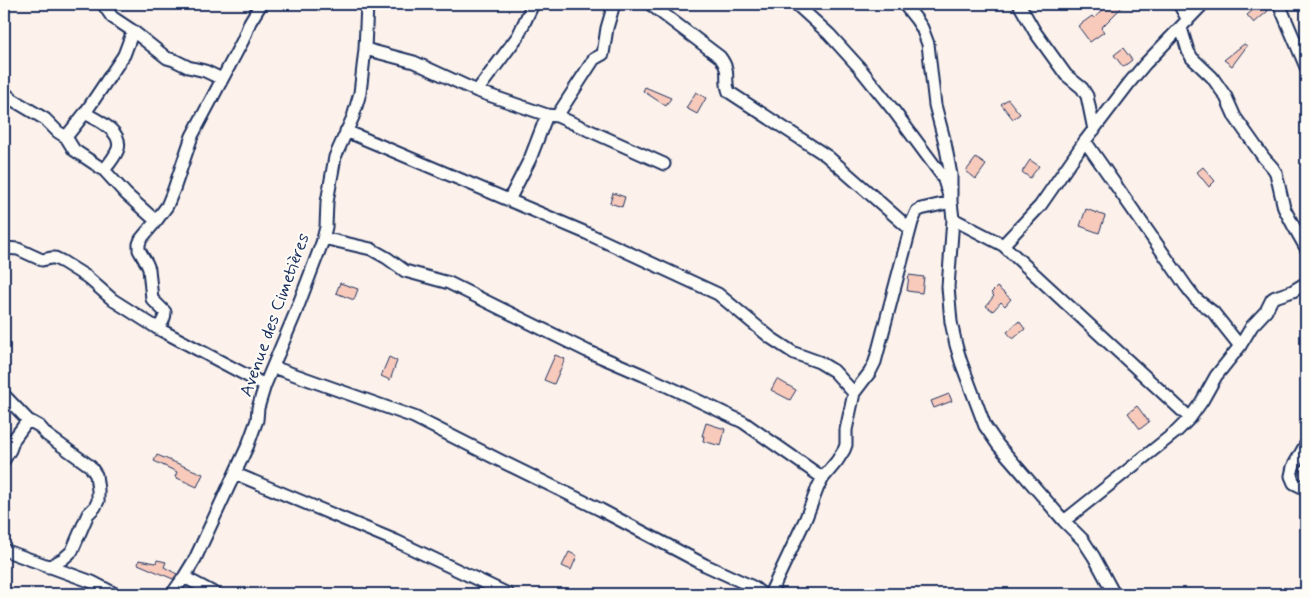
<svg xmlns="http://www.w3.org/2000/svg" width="1310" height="598" font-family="Mynerve,sans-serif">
	<rect width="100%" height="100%" fill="#fcf2eb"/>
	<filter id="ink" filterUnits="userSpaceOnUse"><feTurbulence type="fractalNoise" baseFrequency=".02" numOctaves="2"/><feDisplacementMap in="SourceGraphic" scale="10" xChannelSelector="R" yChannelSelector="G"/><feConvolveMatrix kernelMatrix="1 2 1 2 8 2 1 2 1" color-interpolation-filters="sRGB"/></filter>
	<g filter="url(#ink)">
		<!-- building -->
		<path fill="#f8cabc" stroke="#1b2f5e" d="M1109,4H1125L1101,28L1104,32L1090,42L1078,26L1092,16L1094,18Z
			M1260,4H1262L1268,11L1254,23L1247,15Z
			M1244,44L1247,46L1232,66L1224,60Z
			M1123,48L1132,60L1123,67L1114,55Z
			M645,87L671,98L666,106L643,91Z
			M696,92L706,98L697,114L686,108Z
			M1008,99L1020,114L1013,119L1001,104Z
			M976,158L986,165L976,179L966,171Z
			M1030,160L1039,166L1030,178L1022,172Z
			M1203,167L1215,181L1209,187L1197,172Z
			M613,193L625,197L622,207L610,203Z
			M1086,209L1105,216L1099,233L1080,226Z
			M909,275L924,277L922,293L907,291Z
			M340,283L358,289L354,300L336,293Z
			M997,287L1011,299L1005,306L1001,302L993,311L986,306L994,296L991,293Z
			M1019,321L1025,329L1013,339L1007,332Z
			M555,355L565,359L554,384L544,380Z
			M389,357L397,361L390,380L381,376Z
			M777,379L796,390L790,400L771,390Z
			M949,394L952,401L934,408L931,401Z
			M1137,406L1149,422L1140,429L1128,413Z
			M706,423L725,429L721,446L703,441L704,436H702Z
			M157,455L203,474L197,487L175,477L177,472L154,461Z
			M569,552L577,556L571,570L562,566Z
			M139,560L156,563L157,560L166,562L164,567L177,574L173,579L138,564Z"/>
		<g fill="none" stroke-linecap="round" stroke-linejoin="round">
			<defs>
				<path id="minor" d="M650,4L720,57C732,73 723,78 729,92L827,156L910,229
					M904,4L916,19L922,28L928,44L935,105L945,143L951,175V202L953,219L948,287L951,322L956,345L961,362L985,426L998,445L1064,521L1083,540L1094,557L1114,594
					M1019,4L1035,32L1066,75L1082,88L1087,96L1094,130
					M1179,4L1188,20
					M1279,4L1306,67
					M1181,28L1188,51L1192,58L1212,77L1226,97L1235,117L1264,158L1273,168L1276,173L1284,208L1293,225L1306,248
					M133,31L167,58L174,60L188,67L205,71L222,79
					M365,49L414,62L477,91L547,115L557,116L664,164
					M477,91L518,36L533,4
					M4,92L13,100L45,119L58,132L66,137L85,113L124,55L133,31L112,17L103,4
					M85,113C97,120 123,131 118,149C115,157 109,164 104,170
					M557,116L594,59L603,54L607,28L614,4
					M346,131L584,232L718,294L771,338L794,353L819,362L834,371L854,393
					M66,137L74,150L104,170L126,194L156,221
					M1085,141L1186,286L1196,299L1213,312L1240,346
					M509,200L530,159L547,115
					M953,219L1003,245L1190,418
					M323,238L371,249L387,258L405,271L449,283L587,351L643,375L682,393L743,422L823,478
					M1003,245L1040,206L1085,141L1130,82L1145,64L1203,4
					M4,248L18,249L42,260L51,258H55L63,262L87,277L113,300L157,328L265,385
					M157,328C162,324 165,318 165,312L152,299L149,269L147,264L139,250V244L141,239L156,221L167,206L174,189L192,136L243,40L250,22L261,4
					M273,367L414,417L499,460L601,510L705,565L753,587L762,594
					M4,395L28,420L39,426L47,435L90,466L96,475L98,490V501L95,507L88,514L72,551L63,559L48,567
					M1306,444L1293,467L1291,476L1294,483L1306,489
					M4,460L10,450L14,439L28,420
					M236,474L396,541L508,594
					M1064,521L1177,431L1190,418L1202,401L1216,376L1240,346L1252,326L1266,311L1272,299L1275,297L1293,291L1306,283
					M4,550L92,582L115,594
					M184,577L216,594
					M172,594L184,577L195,559L248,445L257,420L258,408L265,385L295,314L322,243L326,227L327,202L335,157L353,117L360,93L365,49L367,4
					M770,594L806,518L818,487L823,478L837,461L844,450L846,445V430L854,393L870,372L875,362L912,222L917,211L921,209L951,202L943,177L894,111L858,66L829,34L796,4"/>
			</defs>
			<!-- minor casing -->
			<use href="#minor" stroke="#1b2f5e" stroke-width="15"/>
			<!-- minor -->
			<use href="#minor" stroke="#fdfcf7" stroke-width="11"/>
		</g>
	</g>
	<g text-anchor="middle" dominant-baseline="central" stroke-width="4" stroke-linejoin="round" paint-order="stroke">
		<!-- street labels -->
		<g font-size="18" fill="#1b2f5e" stroke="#fdfcf7">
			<text transform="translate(275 315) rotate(-70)">Avenue des Cimetières</text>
		</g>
	</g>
	<!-- margin -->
	<rect width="1310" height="598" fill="none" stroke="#fdfcf7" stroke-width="20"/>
	<rect x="10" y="10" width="1290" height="578" fill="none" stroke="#1b2f5e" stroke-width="2" filter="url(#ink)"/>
</svg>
